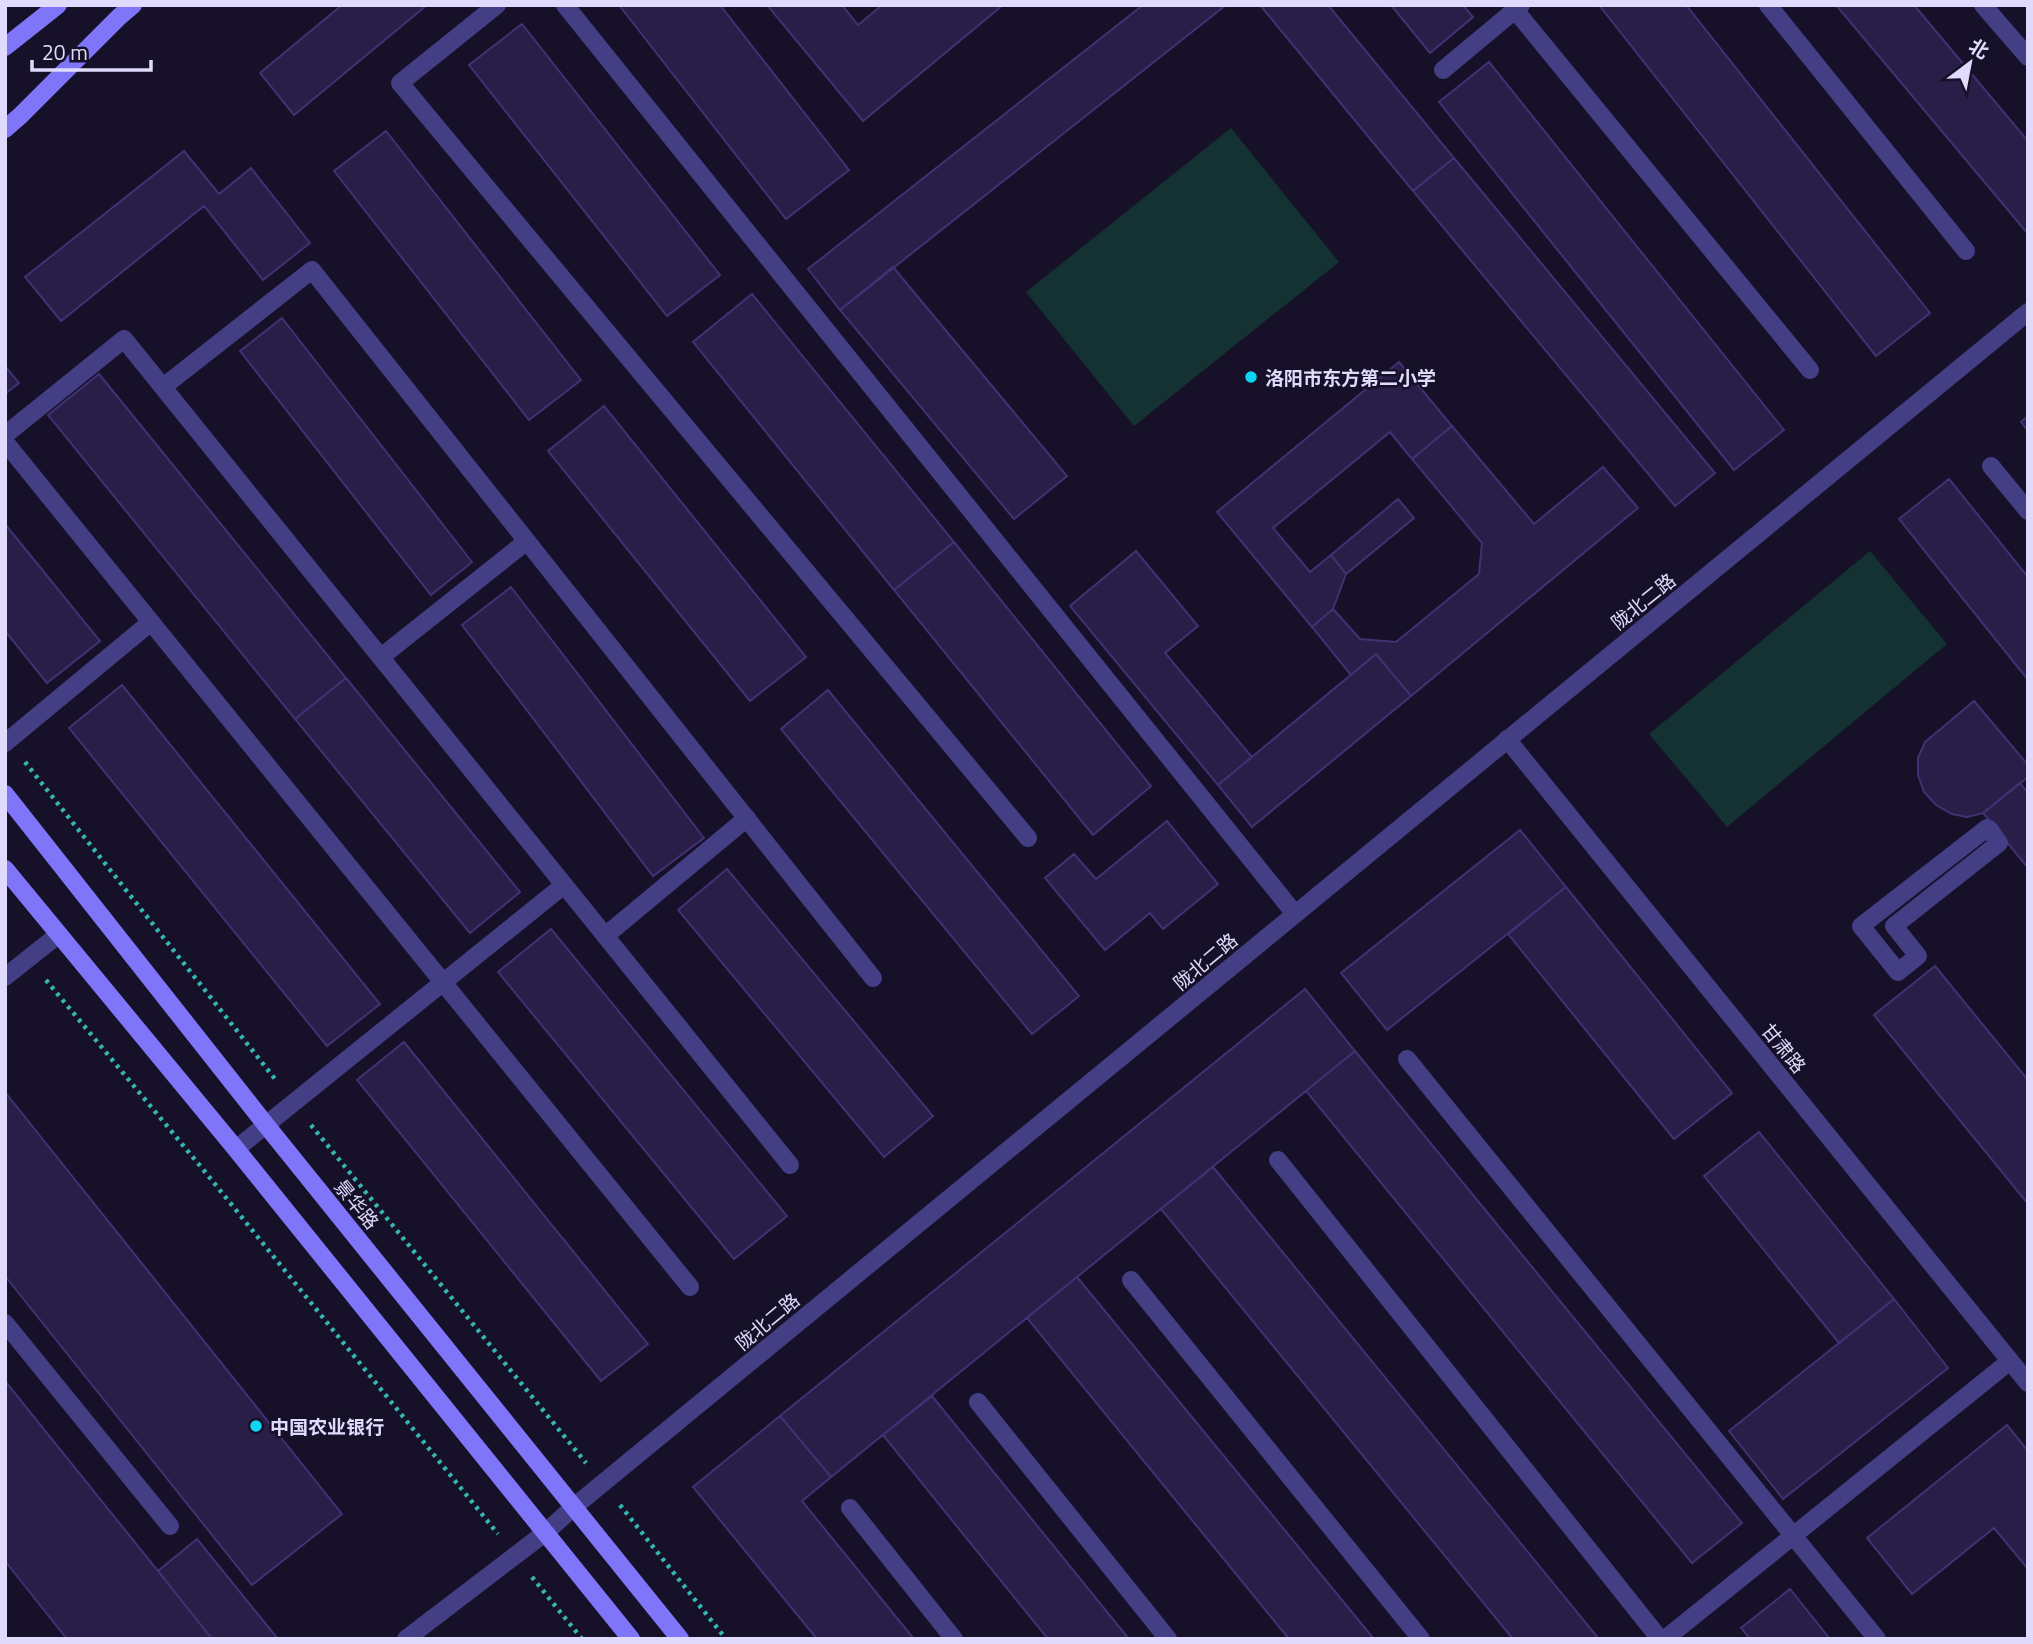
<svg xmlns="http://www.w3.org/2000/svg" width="2033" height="1644" font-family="'Titillium Web','Noto Sans SC',sans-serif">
	<rect width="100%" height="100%" fill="#161128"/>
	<!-- green -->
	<path fill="#153232" d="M1231,128L1339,262L1134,426L1026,292Z
		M1870,551L1947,644L1727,827L1649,734Z"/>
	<!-- building -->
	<path fill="#281e48" stroke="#413173" stroke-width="2" d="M342,5H427L294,115L260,73Z
		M619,5H720L849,170L786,219Z
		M767,5H842L858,25L882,5H1003L863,121Z
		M1143,5H1226L840,310L808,269Z
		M1260,5H1328L1454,158L1413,191Z
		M1391,5H1463L1473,17L1430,53Z
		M1599,5H1686L1930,313L1876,356Z
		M1836,5H1914L2028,141V234Z
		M522,24L720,275L667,316L469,65Z
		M1489,62L1784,430L1734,470L1439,102Z
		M386,131L581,380L529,420L334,171Z
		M184,151L219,194L251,168L310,243L263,280L204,206L61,321L25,277Z
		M1454,158L1715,473L1675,506L1413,191Z
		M893,267L1067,476L1014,519L840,310Z
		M752,294L954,542L894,590L693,342Z
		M282,318L472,562L431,595L240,351Z
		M1399,362L1452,426L1412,459L1390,432L1273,528L1310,572L1331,555L1346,574L1333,609L1312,627L1217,512Z
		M5,366L19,383L5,394Z
		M99,374L346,678L295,719L48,415Z
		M604,406L806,657L750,701L548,451Z
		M2028,416V431L2021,422Z
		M1452,426L1534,524L1603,467L1638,508L1411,696L1376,654L1351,675L1312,627L1333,609L1360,639L1396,642L1479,574L1482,543L1412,459Z
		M1949,479L2028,577V680L1899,519Z
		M1398,499L1414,518L1346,574L1331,555Z
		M5,524L100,641L47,683L5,631Z
		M954,542L1151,786L1093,835L894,590Z
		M1136,551L1198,626L1165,653L1252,757L1218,785L1070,606Z
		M511,587L704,838L653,876L462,625Z
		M1376,654L1411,696L1252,827L1218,785Z
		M346,678L520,892L470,933L295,719Z
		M122,685L380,1004L327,1046L69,728Z
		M828,690L1079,996L1032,1034L781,729Z
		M1974,701L2028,765V777L1983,813L1967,817L1952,814L1936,805L1924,792L1918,775V758L1925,742Z
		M2020,783L2028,793V868L1983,813Z
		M1167,821L1218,884L1163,929L1150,913L1105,950L1045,878L1074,854L1096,879Z
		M1520,830L1566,887L1387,1030L1341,973Z
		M727,869L933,1116L884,1157L678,910Z
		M1566,887L1732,1093L1674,1139L1508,934Z
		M551,929L787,1216L734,1259L498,972Z
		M1935,966L2028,1080V1204L1874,1015Z
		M1305,989L1355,1051L831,1477L780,1416Z
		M404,1042L648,1344L601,1381L357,1080Z
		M1355,1051L1742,1523L1692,1563L1306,1091Z
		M5,1092L342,1514L252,1585L5,1276Z
		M1759,1132L1894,1299L1839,1343L1704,1176Z
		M1213,1167L1599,1639H1513L1161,1209Z
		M1077,1277L1374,1639H1289L1027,1318Z
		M1894,1299L1948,1368L1783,1499L1729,1431Z
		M5,1381L158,1571L212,1639H67L5,1561Z
		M932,1396L1129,1639H1048L883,1435Z
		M780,1416L831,1477L802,1501L914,1639H817L693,1487Z
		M2007,1425L2028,1451V1569L1994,1528L1912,1594L1867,1538Z
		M197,1539L278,1639H212L158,1571Z
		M1790,1589L1830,1639H1750L1741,1628Z"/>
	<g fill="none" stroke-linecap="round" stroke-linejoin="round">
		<!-- path -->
		<path stroke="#36b6b3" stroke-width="4.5" stroke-dasharray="3.5 5" stroke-linecap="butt" d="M25,762L275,1079
			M46,980L206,1173L498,1534
			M311,1125L586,1463
			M620,1505L726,1639
			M532,1577L582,1639"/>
		<!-- service -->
		<path stroke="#443e85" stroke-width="18" d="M497,5L400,83L1028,838
			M565,5L1295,914
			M1768,5L1966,251
			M1983,5L2028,57
			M1515,10L1810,370
			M1443,70L1521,5
			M163,387L312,270L873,978
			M5,435L124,339L790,1165
			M5,442L690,1287
			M1991,466L2028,511
			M381,657L527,541
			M5,743L151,622
			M1987,828L1861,926L1898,972L1918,956L1894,926L1999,843L1989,829
			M605,936L747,818
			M5,977L58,935
			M1407,1059L1877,1639
			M236,1149L564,885
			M1278,1160L1660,1639
			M1131,1280L1421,1639
			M5,1323L170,1526
			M978,1402L1168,1639
			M850,1508L954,1639
			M1665,1639L2010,1361"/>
		<!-- minor -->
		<path stroke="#443e85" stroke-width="18" d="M1507,739L2028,1383
			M406,1639L546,1532L575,1506L2028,312"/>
		<!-- secondary -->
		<path stroke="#7e75f9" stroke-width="18" d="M5,47L58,5
			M5,129L20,116L119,17L133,5
			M5,794L266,1125L680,1639
			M5,869L236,1149L631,1639"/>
	</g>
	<!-- markers -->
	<g fill="#0fd5f5" stroke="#161128" stroke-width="2.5">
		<circle cx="1251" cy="377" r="7"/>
		<circle cx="256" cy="1426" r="7"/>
	</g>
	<g text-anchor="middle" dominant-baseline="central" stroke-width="5" stroke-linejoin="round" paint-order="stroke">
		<!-- poi labels -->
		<g font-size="19" font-weight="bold" fill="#e0dafd" stroke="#161128" text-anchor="start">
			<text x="1265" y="377">洛阳市东方第二小学</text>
			<text x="270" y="1426">中国农业银行</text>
		</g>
		<!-- street labels -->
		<g font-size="19" fill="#e0dafd" stroke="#161128">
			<text transform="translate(1643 601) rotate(-39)">陇北二路</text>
			<text transform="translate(1205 961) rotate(-40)">陇北二路</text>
			<text transform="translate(1784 1048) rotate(51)">甘肃路</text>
			<text transform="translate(357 1204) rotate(51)">景华路</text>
			<text transform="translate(767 1321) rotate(-40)">陇北二路</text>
		</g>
	</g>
	<!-- border -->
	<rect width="2033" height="1644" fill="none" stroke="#e0dafd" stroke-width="14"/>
	<!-- north arrow -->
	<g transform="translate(1970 63) rotate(32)" stroke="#161128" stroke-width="5" paint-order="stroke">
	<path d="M0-5L12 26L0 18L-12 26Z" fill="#e0dafd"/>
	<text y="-10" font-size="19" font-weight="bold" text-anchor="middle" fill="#e0dafd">北</text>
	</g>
	<!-- scale -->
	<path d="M32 60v10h119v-10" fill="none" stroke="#e0dafd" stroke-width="3.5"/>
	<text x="42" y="60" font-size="21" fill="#e0dafd" stroke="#161128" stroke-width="5" paint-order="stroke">20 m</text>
</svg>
